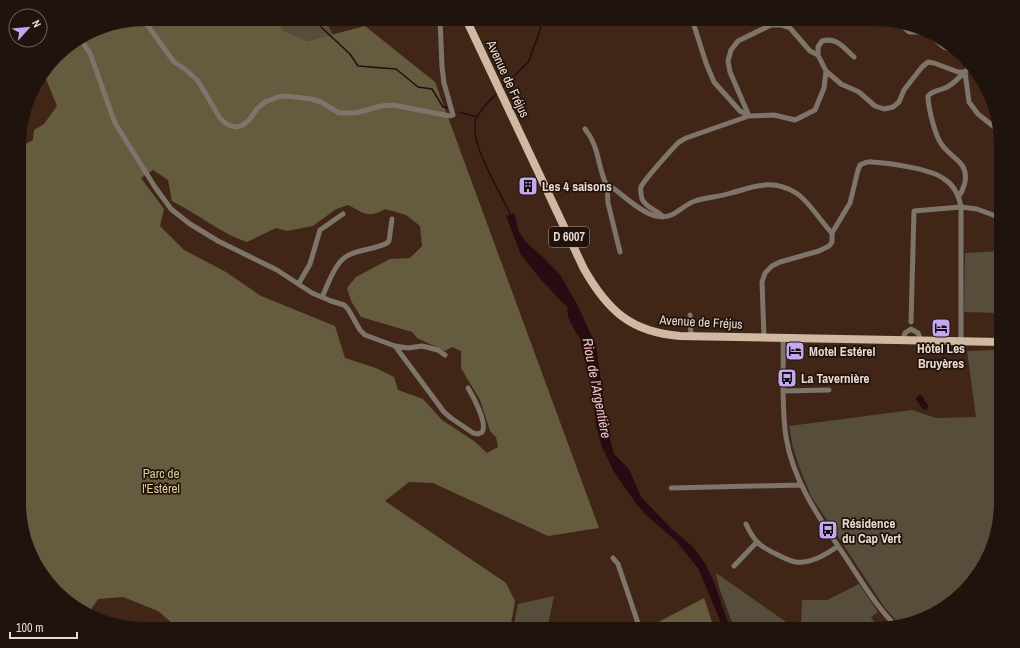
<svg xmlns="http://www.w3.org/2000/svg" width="1020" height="648" font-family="'Archivo Narrow',sans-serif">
	<rect width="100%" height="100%" fill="#412618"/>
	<!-- green -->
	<path fill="#564e3a" d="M277,19H325L333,35L308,41L284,31L277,23Z
		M1001,251V313L964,312L965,253Z
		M1001,350V511L980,573L938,612L899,624L885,608L811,496L800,469L793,448L789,426L912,410L936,418L976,417L967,351Z
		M716,573L796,629H739L731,620L719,587Z
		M859,584L878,612L871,617L879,629H801L802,600H827Z
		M554,596L547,629H513L518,604Z"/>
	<!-- forest -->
	<path fill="#655b3f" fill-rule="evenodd" d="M145,19H277V23L284,31L308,41L365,26L435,82L599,528L548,536L433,483L409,482L385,501L506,583L515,601L510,629H179L158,611L123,597L98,599L88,614L75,608L40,573L20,519V145L22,146L33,140L34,130L44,124L57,106L44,74L62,50L97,29ZM153,170L168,180L172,201C198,214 220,233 247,242L276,228L287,231L313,226L336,209L348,205C364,213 368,219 385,209L406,215L420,226L422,246L410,258L390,259L356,277L347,288L351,301L361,317L412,332L417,338L445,351L452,347L461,351V368L480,400L490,431L496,437L498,447L487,453L474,441L442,420L423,399L398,390L394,377L376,368L345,358L335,326L261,296L226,272L184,250L160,226L164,209L141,178Z
		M704,598L712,622L716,629H645Z"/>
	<!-- water -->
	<path fill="#260c12" d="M514,213L519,232L527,243L544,258L560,275L577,304L596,345L608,433L614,454L629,469L641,497L672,529L693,547L705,563L714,582L727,620L733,629H725L722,625L698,568L676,541L647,516L637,505L614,472L602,447L596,426L592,386L582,349L580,338L575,331L568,317L567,307L542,281L521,255L506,216Z
		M920,395L924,398V400L928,405V408L925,410L923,409L916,400V398Z"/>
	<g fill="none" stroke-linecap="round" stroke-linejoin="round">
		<!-- stream -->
		<path stroke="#260c12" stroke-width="1.5" d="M317,19L320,26L350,54L358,66L396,69L418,87L432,89L443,107L447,108
			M502,88L529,61L541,27V19
			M498,92C491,100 480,109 476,119C468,143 500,190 510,214
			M459,112L477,117"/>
		<!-- minor -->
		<path stroke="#7e7469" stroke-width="5" d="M143,19L174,62L186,70L198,81L220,118L225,123L231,126L237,127L243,125L249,120L257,109L265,102L278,97L286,96L311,99L321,102L339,113H356L381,106L393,105L450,116L453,115L444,83L442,67L440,19
			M898,22L909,32H926
			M926,32L944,47L954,50
			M80,39L90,53L115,123L155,187L171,209L190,224L218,241L277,270L312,293L331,301L344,305L348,309L360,330L365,335L395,346L408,348L422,346L438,350L445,355
			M818,55L810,51L790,28L781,25H771L738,41L731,50L728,61L730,72L749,116L774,115L795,120L815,110L824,88L826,71L818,55V47L822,41C837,37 843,47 854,57
			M970,67L965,72L969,102L978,114L999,131
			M826,71L841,84L859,92L875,106L884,109L893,107L899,102L904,90L922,67L928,62L934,63L958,72H965
			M585,129C600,147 597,167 607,186L613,188C624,196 643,214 656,216C675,220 680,206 695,201C706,197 719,197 731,193C754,187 772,178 796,193C809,201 821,222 832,233
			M607,186L608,203L620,252
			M959,196C963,191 963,188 965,182C969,159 947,158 939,140C934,130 928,107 928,96C933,90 938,91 945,88C953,85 959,77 965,72
			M663,217C657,210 646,208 642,199C641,195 640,191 641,187C644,180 672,149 678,143C680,141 683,140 686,138L749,116L740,111L714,82L706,63L692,19
			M299,283L310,264L320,230L343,214
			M322,297C329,283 335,260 351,254C362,249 376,249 387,243L389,241L392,219
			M690,315L691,336
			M911,322L914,211L961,207L977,209L1001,218
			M764,337L762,282L765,273L772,266L780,262L819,251L829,246L832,242V233L850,203L858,170L860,165C864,163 868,161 872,162C889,163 932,169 944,179C954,185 959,196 961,207V341
			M783,337C784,370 781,405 786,437C794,486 824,524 850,564C864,585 877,607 895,625
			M903,340L905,333L911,329L918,333L921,340
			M395,346L444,412L451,418L473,433L478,434L482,432C488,424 473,396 468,388
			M783,391L829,390
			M671,488L801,485
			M746,524C754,541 759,546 776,554C782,557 789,561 796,562C811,564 827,554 838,546
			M613,558L618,564L640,629
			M734,566L756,543"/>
		<!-- primary -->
		<path stroke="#cfb9a2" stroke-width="8" d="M466,19L584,269C608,311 631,332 680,336L1001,342"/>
	</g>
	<!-- icons -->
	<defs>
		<symbol id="building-square" viewBox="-11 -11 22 22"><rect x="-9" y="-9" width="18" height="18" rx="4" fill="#c5a6f0" stroke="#1f130d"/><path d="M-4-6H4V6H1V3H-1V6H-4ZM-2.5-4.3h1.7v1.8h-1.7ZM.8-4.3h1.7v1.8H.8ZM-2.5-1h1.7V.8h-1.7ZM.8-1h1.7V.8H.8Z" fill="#111"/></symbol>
		<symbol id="hotel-square" viewBox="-11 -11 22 22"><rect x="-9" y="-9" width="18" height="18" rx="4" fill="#c5a6f0" stroke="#1f130d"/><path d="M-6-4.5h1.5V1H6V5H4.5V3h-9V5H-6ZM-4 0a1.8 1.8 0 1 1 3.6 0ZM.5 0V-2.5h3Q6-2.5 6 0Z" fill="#111"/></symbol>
		<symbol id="bus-square" viewBox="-11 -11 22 22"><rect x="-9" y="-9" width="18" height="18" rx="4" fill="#c5a6f0" stroke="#1f130d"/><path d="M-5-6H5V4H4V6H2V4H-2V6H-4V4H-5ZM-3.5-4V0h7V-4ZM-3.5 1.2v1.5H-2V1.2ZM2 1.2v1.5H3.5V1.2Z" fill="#111"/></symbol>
	</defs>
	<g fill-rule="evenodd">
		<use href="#building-square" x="517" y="175" width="22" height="22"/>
		<use href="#hotel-square" x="930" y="317" width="22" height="22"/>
		<use href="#hotel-square" x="784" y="340" width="22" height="22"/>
		<use href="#bus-square" x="776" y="367" width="22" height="22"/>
		<use href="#bus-square" x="817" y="519" width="22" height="22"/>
	</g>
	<g text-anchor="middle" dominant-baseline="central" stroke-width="3.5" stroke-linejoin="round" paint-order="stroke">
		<!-- shield labels -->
		<rect fill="#1f130d" stroke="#ae9e96" stroke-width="1" x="549" y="227" width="40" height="20" rx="3"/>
		<g font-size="12" font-weight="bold" fill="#ebd9d0">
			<text x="569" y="237">D 6007</text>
		</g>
		<!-- street labels -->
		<g font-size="13" fill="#ebd9d0" stroke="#1f130d">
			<text transform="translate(508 79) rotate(65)">Avenue de Fréjus</text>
			<text transform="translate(701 322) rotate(3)">Avenue de Fréjus</text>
		</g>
		<!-- poi labels -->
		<g font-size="13" font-weight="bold" fill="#ebd9d0" stroke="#1f130d" text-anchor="start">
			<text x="542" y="186">Les 4 saisons</text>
			<text x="941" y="348" text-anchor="middle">Hôtel Les<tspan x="941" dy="15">Bruyères</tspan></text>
			<text x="809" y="351">Motel Estérel</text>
			<text x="801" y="378">La Tavernière</text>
			<text x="842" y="523">Résidence<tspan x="842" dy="15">du Cap Vert</tspan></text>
		</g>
		<!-- park labels -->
		<g font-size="13" fill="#e0cc95" stroke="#1f130d">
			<text x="161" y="473">Parc de<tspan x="161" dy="15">l'Estérel</tspan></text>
		</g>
		<!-- water labels -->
		<g font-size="14" font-style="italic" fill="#fdbeca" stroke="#1f130d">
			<text transform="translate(597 388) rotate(79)">Riou de l'Argentière</text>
		</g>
	</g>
	<!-- crop -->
	<path d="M0 0H1020V648H0ZM145 26H875A119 119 0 0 1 994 145V503A119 119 0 0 1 875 622H145A119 119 0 0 1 26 503V145A119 119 0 0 1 145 26Z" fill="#1f130d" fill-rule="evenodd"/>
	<!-- north arrow -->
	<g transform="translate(28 28) rotate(63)"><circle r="19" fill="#1f130d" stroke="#71625b"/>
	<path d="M0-3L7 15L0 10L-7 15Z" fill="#c5a6f0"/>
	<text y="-6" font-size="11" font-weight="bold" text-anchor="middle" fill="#ebd9d0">N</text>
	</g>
	<!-- scale -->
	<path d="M10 632v6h67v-6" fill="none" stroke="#ebd9d0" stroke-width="2"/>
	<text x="16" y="632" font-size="12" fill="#ebd9d0" stroke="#1f130d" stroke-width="3" paint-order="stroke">100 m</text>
</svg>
